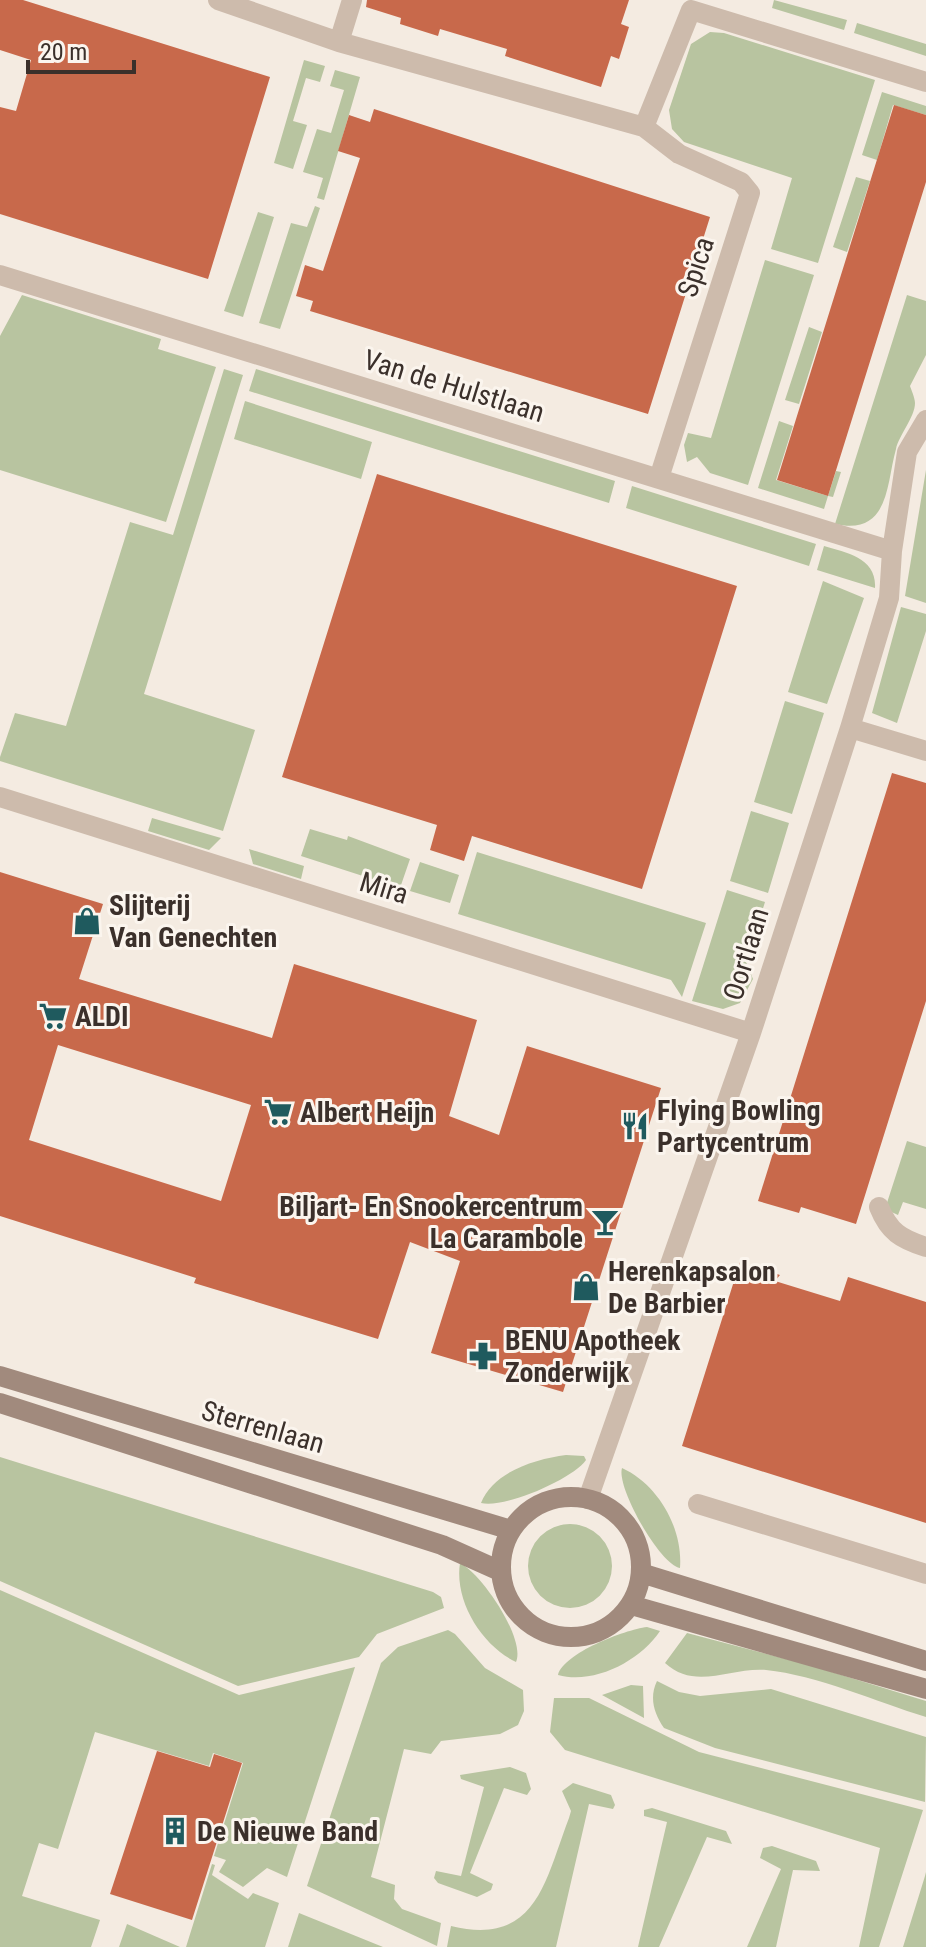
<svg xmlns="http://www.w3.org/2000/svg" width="926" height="1947" font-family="'Roboto Condensed',sans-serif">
	<rect width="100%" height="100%" fill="#f4ebe1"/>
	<!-- green -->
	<path fill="#b8c4a0" d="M774,0L847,20L844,30L772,8Z
		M857,23L926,44V56L854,33Z
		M710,32L724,33L875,80L818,263L771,249L792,178L684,142L672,129L669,110L691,44Z
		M304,60L325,66L320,82L306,78L293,121L307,125L293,169L274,163Z
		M335,70L360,77L324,200L317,198L323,178L303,172L317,129L331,133L344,90L330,86Z
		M882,92L926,106V115L893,105L877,160L862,155Z
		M856,177L870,181L847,252L833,247Z
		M315,206L320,208L280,329L259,323L291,223L307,227Z
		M258,212L274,217L243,317L224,311Z
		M765,260L814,275L748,485L710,473L697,457L687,462L684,445L688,433L711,438Z
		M22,295L161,339L158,349L216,367L166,522L0,470V336Z
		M907,295L926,301V355L910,386C911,389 915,398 915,403C915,417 899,435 896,449C886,484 890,536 835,524Z
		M809,327L822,332L799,404L785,400Z
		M224,369L243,375L144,694L255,730L223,831L0,761V757L15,713L66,726L130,522L173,535Z
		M256,369L615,481L609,503L249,391Z
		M245,401L372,442L361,479L234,439Z
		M779,421L793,426L776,480L828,496L836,471L841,472L833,497L828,496L824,509L758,488Z
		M926,470V603L905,596Z
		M632,486L816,544L809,566L626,508Z
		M824,546C847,553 877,558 875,588L817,570Z
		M823,581L864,598L827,704L788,692Z
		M901,607L926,614V631L897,723L872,713Z
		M785,701L824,713L792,814L754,802Z
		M751,811L789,823L768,893L730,881Z
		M152,818L221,838L209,850L148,831Z
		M310,829L347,840L348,836L410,859L400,888L301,856Z
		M249,849L304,866L301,879L253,864Z
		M477,852L706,923L682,997L671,980L458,914Z
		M420,862L459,875L450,903L410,891Z
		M727,890L765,902L746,962L753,979L740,1003L723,1009L692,1001Z
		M907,1141L926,1147V1209L903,1202L898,1215L885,1209Z
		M566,1455L584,1456L586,1460C573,1479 504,1509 481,1503C493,1472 535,1459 566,1455Z
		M0,1457L433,1592L441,1597L444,1608L377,1634L359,1657L238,1686L0,1581Z
		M622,1468C659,1485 683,1529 680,1568C660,1565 616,1487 622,1468Z
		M528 1566a42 42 0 1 1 84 0a42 42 0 1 1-84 0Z
		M460,1563C482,1574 526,1639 516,1662C482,1646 454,1601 460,1563Z
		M0,1590L239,1695L355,1667L287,1877L267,1868L243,1887L219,1872L226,1860L214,1856L243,1763L213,1753L209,1766L95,1732L58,1849L39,1843L22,1896L100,1920L91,1947H0Z
		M647,1627L660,1631C640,1661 594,1685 558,1675C564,1653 624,1630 647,1627Z
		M448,1630L455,1634L485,1668L523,1690L524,1711L518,1725L500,1734L441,1741L431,1754L404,1749L371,1877L395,1885L394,1899L402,1909L441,1923L437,1946L307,1886L381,1663L398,1647Z
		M687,1633L809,1665L926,1701V1717C877,1702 816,1675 766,1670C731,1667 695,1691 665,1663Z
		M657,1681L679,1692L700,1696L771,1689L926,1737L925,1802L715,1748L664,1728C654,1713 649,1698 657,1681Z
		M631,1685L643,1686L644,1718L602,1695Z
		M554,1698H589L699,1752L923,1810L879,1947H859L880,1848L565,1750L550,1732Z
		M510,1767L526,1773L531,1789L527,1795L504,1788L470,1873L493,1884L491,1890L477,1897L438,1883L434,1878L436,1871L461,1876L484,1787L461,1779L460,1775Z
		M573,1783L611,1795L615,1805L613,1809L589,1804L556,1947H447L451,1926C537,1947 545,1880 569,1818L571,1811L562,1791Z
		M652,1808L726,1831L732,1844L707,1837L659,1947H638L667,1822L644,1816V1810Z
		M772,1846L816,1861L820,1871L793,1870L776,1947H747L781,1869L760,1858L763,1848Z
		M212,1864L215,1865L212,1875L248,1899L253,1893L279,1903L265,1947H186Z
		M926,1872V1947H903L925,1876Z
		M299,1913L383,1947H288Z
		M127,1924L180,1947H119Z"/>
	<!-- building -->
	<path fill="#c8694b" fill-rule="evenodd" d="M0,0H23L270,77L208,279L0,214V107L16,111L31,60L0,50Z
		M367,0H629L621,24L629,27L619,59L611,56L601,87L505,56L507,49L440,29L438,36L400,24L401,18L366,7Z
		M894,105L926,115V182L828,496L777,480Z
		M374,109L710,217L648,414L310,311L313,301L296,296L305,265L323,271L360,158L338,151L349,115L370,122Z
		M377,474L737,586L642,889L472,836L464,861L430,850L437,825L282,777Z
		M892,773L926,783V1001L856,1224L801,1207L799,1213L758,1201Z
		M0,872L103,904L79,979L272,1038L294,964L477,1020L449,1116L499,1135L527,1046L661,1088L563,1392L431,1353L460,1261L410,1242L378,1339L194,1283L196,1278L0,1216ZM58,1045L251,1105L221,1201L29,1140Z
		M740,1262L780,1275L775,1281L840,1301L848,1277L926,1302V1523L682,1446Z
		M157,1751L210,1767L214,1754L242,1763L192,1920L110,1894Z"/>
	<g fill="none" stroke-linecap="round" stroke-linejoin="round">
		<!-- street -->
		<path stroke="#cdbbac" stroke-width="20" d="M218,0L339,42L644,127L679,154L741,182L750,193L659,478
			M339,42L352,0
			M644,127L691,10L926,82
			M0,275L892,551
			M850,728L926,751
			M0,797L751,1033
			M879,1207C889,1232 901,1239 926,1247
			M588,1499L751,1033L850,728L889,598L892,551L907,452L926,420
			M698,1504L926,1574"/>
		<!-- secondary -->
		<path stroke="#a18a7d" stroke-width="20" d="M0,1376L511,1530
			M0,1403L442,1545L500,1571
			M501 1567a70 70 0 1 1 140 0a70 70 0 1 1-140 0Z
			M641,1573L926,1661
			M631,1605L926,1689"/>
	</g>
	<!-- icons -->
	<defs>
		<symbol id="shop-bare" viewBox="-9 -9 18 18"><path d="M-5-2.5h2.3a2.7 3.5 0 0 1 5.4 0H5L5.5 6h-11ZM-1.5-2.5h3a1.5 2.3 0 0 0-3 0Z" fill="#1f5a5e" stroke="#fbf5ee" stroke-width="2.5" paint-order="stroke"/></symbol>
		<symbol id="supermarket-bare" viewBox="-9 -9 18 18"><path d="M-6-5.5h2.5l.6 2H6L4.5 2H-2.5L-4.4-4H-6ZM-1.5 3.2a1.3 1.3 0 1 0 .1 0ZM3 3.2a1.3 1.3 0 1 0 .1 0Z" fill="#1f5a5e" stroke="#fbf5ee" stroke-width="2.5" paint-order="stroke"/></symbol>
		<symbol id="restaurant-bare" viewBox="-9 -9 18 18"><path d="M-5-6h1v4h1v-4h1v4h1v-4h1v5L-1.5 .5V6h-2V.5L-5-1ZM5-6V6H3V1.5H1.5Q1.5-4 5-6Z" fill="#1f5a5e" stroke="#fbf5ee" stroke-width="2.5" paint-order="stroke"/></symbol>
		<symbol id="bar-bare" viewBox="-9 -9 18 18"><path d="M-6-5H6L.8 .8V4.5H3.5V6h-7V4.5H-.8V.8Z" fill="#1f5a5e" stroke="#fbf5ee" stroke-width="2.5" paint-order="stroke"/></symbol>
		<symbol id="pharmacy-bare" viewBox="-9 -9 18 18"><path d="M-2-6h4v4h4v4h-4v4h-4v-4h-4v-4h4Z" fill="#1f5a5e" stroke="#fbf5ee" stroke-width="2.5" paint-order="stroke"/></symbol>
		<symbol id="building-bare" viewBox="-9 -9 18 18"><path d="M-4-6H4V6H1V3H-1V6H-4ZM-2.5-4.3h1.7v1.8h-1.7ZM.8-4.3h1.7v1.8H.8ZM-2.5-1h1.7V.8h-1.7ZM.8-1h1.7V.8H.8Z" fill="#1f5a5e" stroke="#fbf5ee" stroke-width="2.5" paint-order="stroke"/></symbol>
	</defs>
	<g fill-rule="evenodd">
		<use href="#shop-bare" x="67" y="901" width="40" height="40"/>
		<use href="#supermarket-bare" x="33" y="996" width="40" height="40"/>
		<use href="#supermarket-bare" x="258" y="1092" width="40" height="40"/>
		<use href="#restaurant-bare" x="615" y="1106" width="40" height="40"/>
		<use href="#bar-bare" x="585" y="1202" width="40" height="40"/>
		<use href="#shop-bare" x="566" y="1267" width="40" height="40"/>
		<use href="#pharmacy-bare" x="463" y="1336" width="40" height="40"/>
		<use href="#building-bare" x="155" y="1811" width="40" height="40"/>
	</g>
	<g text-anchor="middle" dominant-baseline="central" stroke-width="6" stroke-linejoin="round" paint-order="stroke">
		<!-- street labels -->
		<g font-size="28" fill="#3b302b" stroke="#fbf5ee">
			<text transform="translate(696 267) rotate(-72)">Spica</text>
			<text transform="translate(454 386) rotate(17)">Van de Hulstlaan</text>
			<text transform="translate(384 888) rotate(17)">Mira</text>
			<text transform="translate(746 954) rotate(-73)">Oortlaan</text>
			<text transform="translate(263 1427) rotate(16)">Sterrenlaan</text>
		</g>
		<!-- poi labels -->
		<g font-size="28" font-weight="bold" fill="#3b302b" stroke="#fbf5ee" text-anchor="start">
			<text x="109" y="905">Slijterij<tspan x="109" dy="32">Van Genechten</tspan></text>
			<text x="75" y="1016">ALDI</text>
			<text x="657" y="1110">Flying Bowling<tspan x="657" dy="32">Partycentrum</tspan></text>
			<text x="300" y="1112">Albert Heijn</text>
			<text x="583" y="1206" text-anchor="end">Biljart- En Snookercentrum<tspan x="583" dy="32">La Carambole</tspan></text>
			<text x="608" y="1271">Herenkapsalon<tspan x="608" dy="32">De Barbier</tspan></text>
			<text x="505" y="1340">BENU Apotheek<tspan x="505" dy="32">Zonderwijk</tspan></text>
			<text x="197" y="1831">De Nieuwe Band</text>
		</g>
	</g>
	<!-- scale -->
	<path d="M28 60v12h106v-12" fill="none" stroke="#3b302b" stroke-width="4"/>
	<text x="40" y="60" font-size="24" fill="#3b302b" stroke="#fbf5ee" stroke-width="6" paint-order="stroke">20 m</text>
</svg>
